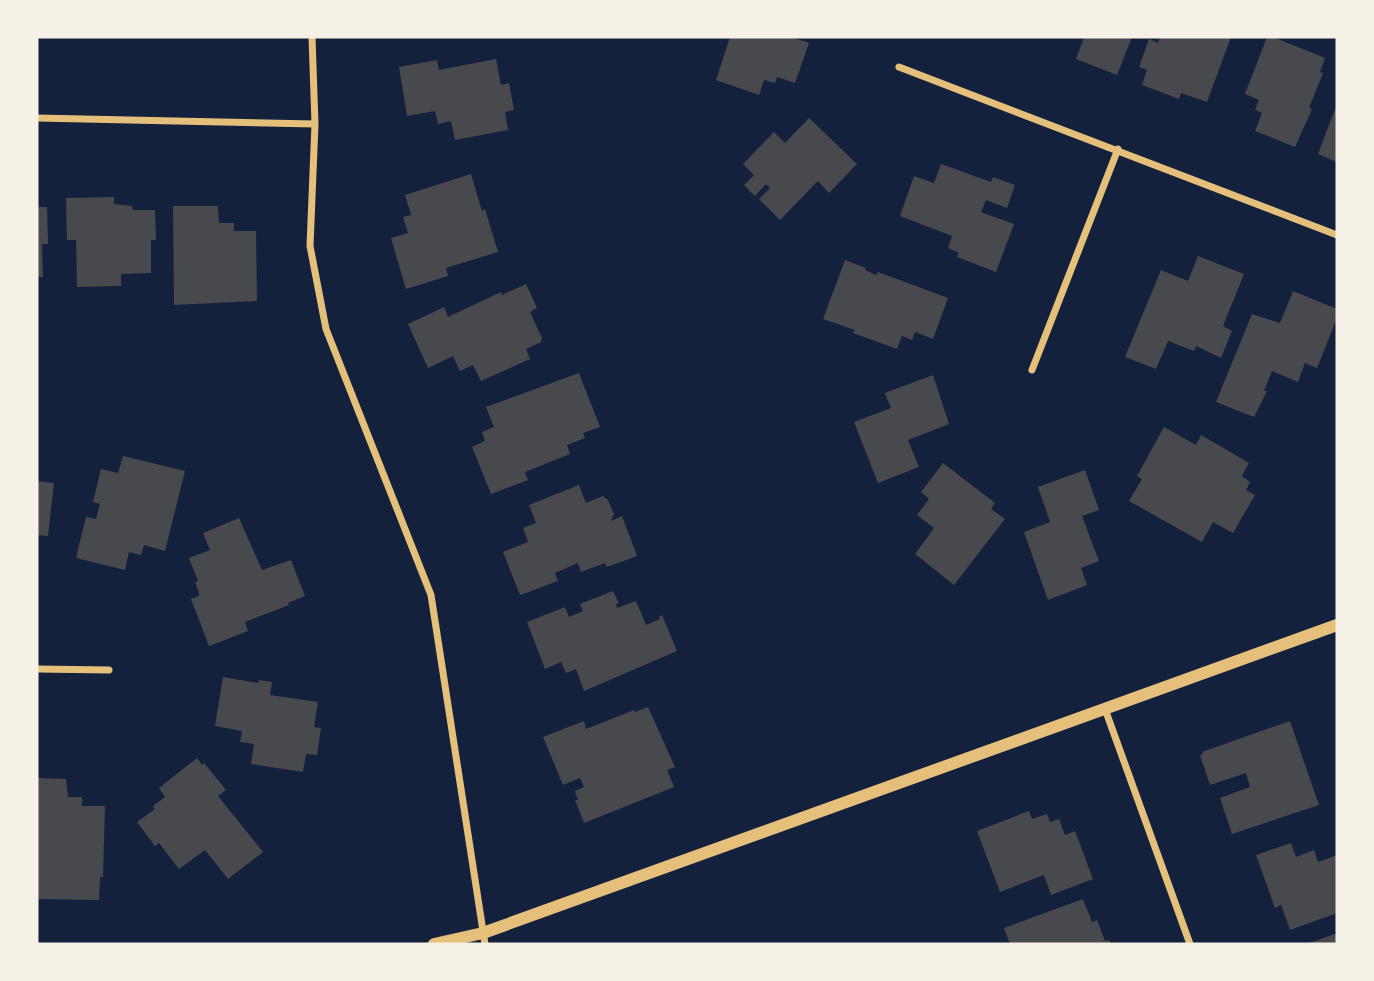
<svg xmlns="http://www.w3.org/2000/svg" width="1374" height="981" font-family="Inter,sans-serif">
	<rect width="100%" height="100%" fill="#14213d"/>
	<!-- building -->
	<path fill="#48494c" d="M730,37H791L809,43L795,83L777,77L775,83L764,80L759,95L716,80Z
		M1084,37H1132L1117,75L1076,59Z
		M1160,37H1231L1207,102L1181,93L1179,99L1142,85L1147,70L1139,67L1149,39L1158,43Z
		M1267,37H1273L1325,58L1320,72L1323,73L1309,108L1312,109L1295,147L1255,131L1262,113L1255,110L1259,100L1245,94Z
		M496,59L501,85L509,83L514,110L505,112L508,130L455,140L451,121L438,124L435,111L407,116L399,67L437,60L439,70Z
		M1337,104V162L1318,154Z
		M809,118L857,164L829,193L818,181L780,220L759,199L770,188L766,184L755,196L744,185L754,175L743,164L774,132L785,143Z
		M941,164L991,182L993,177L1015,185L1007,208L986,200L981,212L1014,224L996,272L957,257L959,253L948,248L952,236L900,216L914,176L934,183Z
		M471,174L482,211L485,209L498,252L446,268L448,276L406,289L391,238L408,233L403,217L411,215L405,195Z
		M114,197V204L132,206L133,210H155L156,240H151V273L121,274V286L77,287L76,240H67L66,198Z
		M173,206H218L219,223H234V231H256L257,301L174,305Z
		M37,207H47L48,244H42L43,277H37Z
		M1198,256L1244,274L1223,326L1232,331L1221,358L1196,346L1194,351L1168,341L1156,369L1125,357L1161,270L1188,281Z
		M845,260L866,268L865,270L876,275L878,272L948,298L933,339L915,332L912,340L902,336L897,349L853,333L855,330L823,319Z
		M526,284L537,308L530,312L542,338L541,342L526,349L530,359L481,381L473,365L460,371L453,356L428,368L408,324L444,307L448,317L501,292L502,295Z
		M1293,291L1337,309V318L1317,368L1305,363L1298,382L1272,371L1264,391H1267L1254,417L1216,402L1252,314L1280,323Z
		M579,373L600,427L583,433L585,438L567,445L570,454L525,472L528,480L491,494L472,447L485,441L482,432L494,427L486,407Z
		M933,375L949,424L908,440L919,467L878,483L854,422L891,408L885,393Z
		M1164,427L1196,445L1201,435L1249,463L1242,476L1250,482L1246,490L1255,495L1233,533L1213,522L1202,542L1129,501L1142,479L1137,476Z
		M123,456L185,471L165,551L144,545L141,555L129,552L125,570L76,558L86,517L96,519L100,504L93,502L101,469L118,473Z
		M943,463L995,503L991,509L1005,519L954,585L915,554L934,528L917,515L929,499L921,492Z
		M1085,470L1099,510L1082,516L1099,561L1081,568L1087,585L1048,600L1024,532L1050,522L1038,487Z
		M37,481L54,483L48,536L37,535Z
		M579,485L586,503L603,496L608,500L614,514L611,521L622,516L637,556L607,567L605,563L581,572L578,563L555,573L558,581L520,595L503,552L528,542L523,528L536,523L529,505Z
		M239,518L262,570L291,560L305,596L288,603L289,605L245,622L248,631L209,646L191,599L199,596V593L195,582L198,581L189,558L210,550L203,533Z
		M613,591L619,603L616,604L617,608L636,601L646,625L660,619L659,617L662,615L677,651L584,691L576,669L566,673L561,662L545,669L527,622L565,607L569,617L583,611L580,604Z
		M223,677L258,683L259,680L272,682L270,695L318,702L314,727L321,728L317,755L306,754L303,772L251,764L254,744L240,742L242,731L215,726Z
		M648,707L675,767L667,770L674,787L584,823L575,800H578L575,791L584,787L580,778L563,785L543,737L584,721L586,729L634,710L635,712Z
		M1290,721L1319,805L1232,834L1220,798L1250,787L1246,773L1210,785L1200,755L1203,754L1202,752Z
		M197,758L202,765L204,763L226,790L218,796L263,852L228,879L205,850L179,869L159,843L155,846L137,822L155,809L153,806L165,797L159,788Z
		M37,778L66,779L68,797H82V806H105L103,877H100L99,900L37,899Z
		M1029,811L1032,819L1047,814L1050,822L1059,819L1065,835L1075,831L1093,879L1051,895L1044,875L1000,892L977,831Z
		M1291,843L1296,857L1314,850L1318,862L1337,855V913L1290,930L1281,905L1275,908L1256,855Z
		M1083,899L1092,922L1097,920L1105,941L1109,940L1111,944H1010L1004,928Z
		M1337,933V944H1307Z"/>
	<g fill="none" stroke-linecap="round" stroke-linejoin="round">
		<!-- minor -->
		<path stroke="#e5c07b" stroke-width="7" d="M312,37L315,124L310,246L326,329L431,595L485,944
			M899,67L1337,235
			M37,118L315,124
			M1032,370L1118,149
			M37,669L109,670
			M1105,709L1190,944"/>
		<!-- tertiary -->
		<path stroke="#e5c07b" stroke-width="12" d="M434,944L483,933L1337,625"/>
	</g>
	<!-- border -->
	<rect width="1374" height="981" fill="none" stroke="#f6f1e7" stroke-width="77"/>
</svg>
